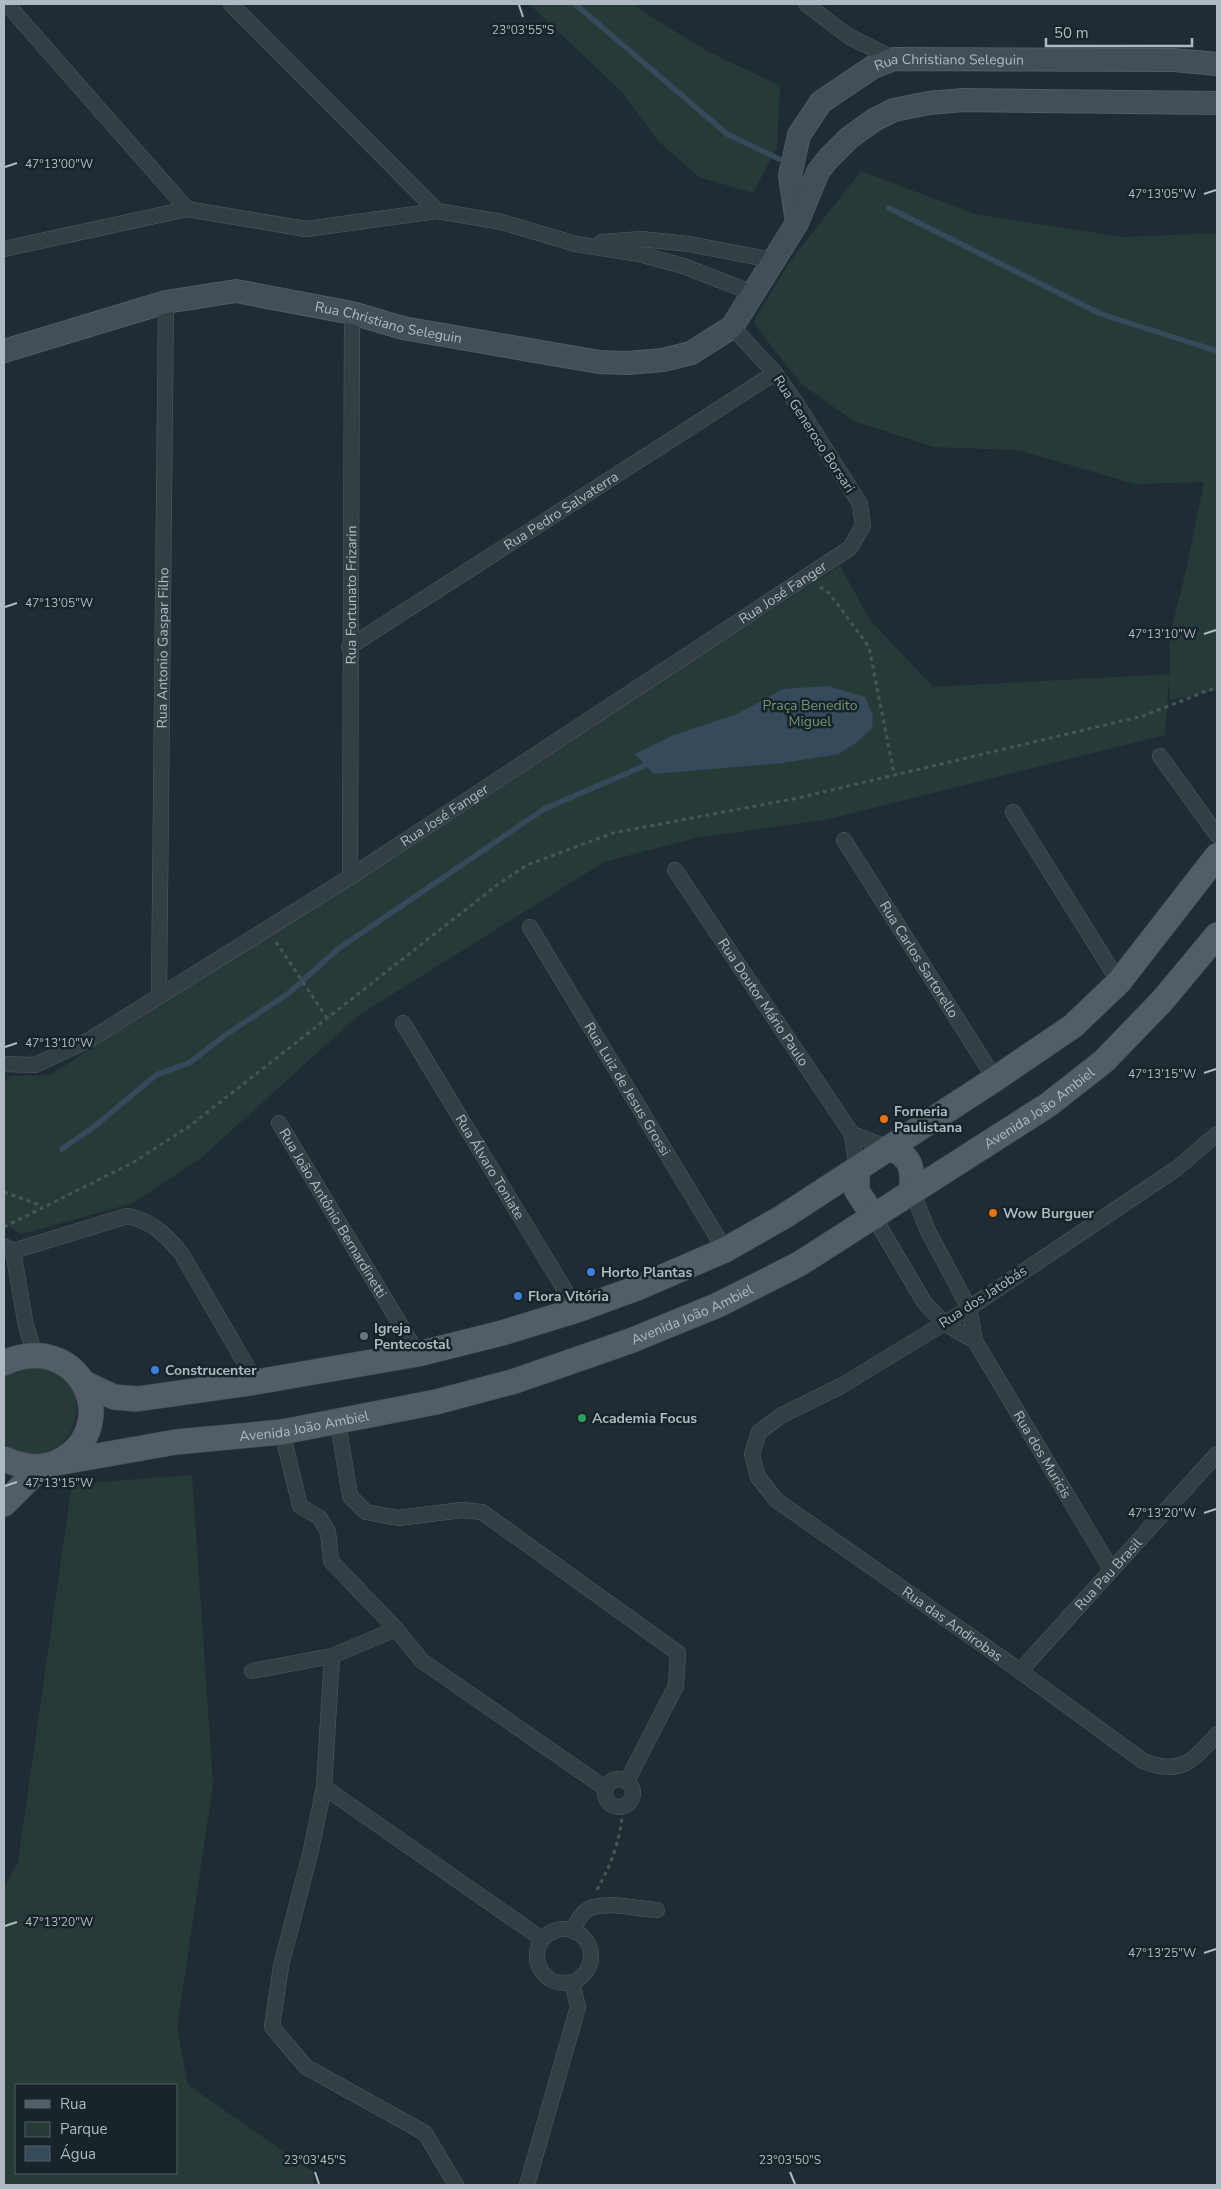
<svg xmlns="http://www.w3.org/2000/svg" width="1221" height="2189" font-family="'Nunito Sans',sans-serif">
	<rect width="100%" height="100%" fill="#202c34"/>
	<!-- green -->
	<path fill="#263b38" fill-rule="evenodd" d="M529,4H634L649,15L707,51L780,86L777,147L753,193L699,177L658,141L623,93Z
		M861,171L975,214L1122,237L1217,233V690L1170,700L1169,681L1165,735L825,820L695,838L604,862L359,1015L202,1157L133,1203L22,1234L4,1223V1084L9,1076L50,1075L840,566L870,620L933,687L1170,674V635L1186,571L1204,482L1134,484L1019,450L934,447L854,421L801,384L753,322L789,263Z
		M31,1363C40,1367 56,1369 64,1376C69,1380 74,1389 75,1395C84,1430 54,1466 17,1451C12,1449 8,1446 4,1443V1375Z
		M192,1475L213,1784L177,2028L188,2085L313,2172L314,2185H4V1888L18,1862L72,1484ZM176,2085V2173H16V2085Z"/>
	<!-- water -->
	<path fill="#354b5b" d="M828,686L865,697L873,715L872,728L857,742L839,754L782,763L654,774L635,754L674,735L737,714L783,689Z"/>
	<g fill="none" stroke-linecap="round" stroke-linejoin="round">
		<!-- stream -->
		<path stroke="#354b5b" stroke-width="5.5" d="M575,4L727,134L779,159
			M889,208L1101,314L1217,351
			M62,1149L95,1126L156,1075L189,1063L224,1036L289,993L338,949L544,809L646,765"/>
		<defs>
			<g id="minor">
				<path d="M7,4L187,209"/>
				<path d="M231,4L437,211"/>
				<path d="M806,4L848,36L894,59"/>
				<path d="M602,242L641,239L689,244L773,260"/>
				<path d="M4,249L187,209L306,229L437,211L502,222L576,244L639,254L683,266L753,293"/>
				<path id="s1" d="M349,647L775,373"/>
				<path d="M1160,756L1217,835"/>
				<path d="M1013,812L1119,982"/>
				<path id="s2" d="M844,840L995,1079"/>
				<path id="s3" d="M675,870L852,1134L857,1169"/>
				<path id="s4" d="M350,877L352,313"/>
				<path id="s5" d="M530,927L725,1250"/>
				<path id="s6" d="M159,996L166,302"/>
				<path id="s7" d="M403,1023L577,1310"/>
				<path id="s8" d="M4,1064L35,1065L89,1040L350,877L850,548L863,526L860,504L796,403L775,373L732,327"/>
				<path id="s9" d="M279,1123L418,1354"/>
				<path d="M852,1134L889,1148"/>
				<path id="s10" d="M1217,1134L1176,1169L969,1308L841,1386L782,1415L759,1432L752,1454L758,1477L776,1500L1020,1671L1143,1761C1181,1776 1193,1761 1217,1734"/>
				<path id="s11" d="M912,1191L928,1231L969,1308L975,1341L1111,1569"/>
				<path d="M874,1217L924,1302L944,1323L975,1341"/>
				<path d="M4,1246L13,1251L127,1216C151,1220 166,1235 181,1253L256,1382"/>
				<path d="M13,1251L26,1326L35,1354"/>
				<path d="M338,1423L350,1496L366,1512L398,1518L462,1510L482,1512L678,1653L676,1686L627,1781"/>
				<path d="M282,1432L300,1506L320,1518L328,1532L331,1561L396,1629L422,1661L605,1788"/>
				<path d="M332,1656L324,1787L311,1850L281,1966L272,2027L306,2067L425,2133L456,2185"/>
				<path d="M252,1671L332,1656L396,1629"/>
				<path id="s12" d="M1020,1671L1217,1454"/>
				<circle cx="619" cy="1793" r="14"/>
				<path d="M324,1787L542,1939"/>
				<circle cx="564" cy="1956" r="27"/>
				<path d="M573,1930C577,1921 583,1910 593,1907C612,1902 637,1909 657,1910"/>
				<path d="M527,2185L578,2007L572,1982"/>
			</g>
			<g id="secondary">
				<path id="s13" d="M797,222L790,176L799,135L821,102L873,67L894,59L1174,60L1217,64"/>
				<path id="s14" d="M4,351L166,302L236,291L352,313L403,328L599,362L627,363L663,360L691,353L732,327L797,223L818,172L828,159L849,138L874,120L894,110L929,103L963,100L1217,103"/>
			</g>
			<g id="primary">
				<path d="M889,1148C912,1156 913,1169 912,1191"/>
				<path d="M857,1169V1191L874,1217"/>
				<path d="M4,1363C78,1329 122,1421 65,1458C45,1471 25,1468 4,1459"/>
				<path d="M84,1383L114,1397L137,1399L256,1382L418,1354L502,1333L577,1310L637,1288L725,1250L783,1217L995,1079L1073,1026L1119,982L1217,856"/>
				<path id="s15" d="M57,1463L176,1442L282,1432L436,1402L515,1381L630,1341L718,1305L799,1264L1048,1105L1104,1061L1162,1001L1217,935"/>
				<path d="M4,1504L40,1468"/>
			</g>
		</defs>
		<!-- minor casing -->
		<use href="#minor" stroke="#515c63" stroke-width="16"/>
		<!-- secondary casing -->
		<use href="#secondary" stroke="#515c63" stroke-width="24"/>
		<!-- primary casing -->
		<use href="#primary" stroke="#3d474f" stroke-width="26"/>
		<!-- path -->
		<path stroke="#445755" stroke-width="3" stroke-dasharray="4 4" stroke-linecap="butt" d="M820,587L830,594L869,647L894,774
			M276,942L327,1018
			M4,1192L42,1206
			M4,1227L134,1162L191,1125L497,885L527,865L613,833L798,798L1143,716L1217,687
			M597,1890C612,1863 621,1838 623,1807"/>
		<!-- minor -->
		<use href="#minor" stroke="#343e45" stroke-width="15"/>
		<!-- secondary -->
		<use href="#secondary" stroke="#424e58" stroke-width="22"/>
		<!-- primary -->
		<use href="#primary" stroke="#525d65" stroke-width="25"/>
	</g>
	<!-- ticks -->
	<path fill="none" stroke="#aeb9c2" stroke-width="2" d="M519,5L523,17M5,167L17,163M1204,194L1216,190M5,607L17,603M1204,634L1216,630M5,1047L17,1043M1204,1073L1216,1069M5,1486L17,1482M1204,1513L1216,1509M5,1926L17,1922M1204,1953L1216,1949M315,2172L319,2184M790,2172L795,2184"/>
	<!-- markers -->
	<g fill="#e8710a" stroke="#19232a" stroke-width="2">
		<circle cx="884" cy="1119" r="5"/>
		<circle cx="993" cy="1213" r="5"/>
	</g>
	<g fill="#3f7fe0" stroke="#19232a" stroke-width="2">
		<circle cx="591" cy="1272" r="5"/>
		<circle cx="518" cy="1296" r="5"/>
		<circle cx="155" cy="1370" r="5"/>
	</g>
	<circle fill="#6b7280" stroke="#19232a" stroke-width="2" cx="364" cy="1336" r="5"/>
	<circle fill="#2e9e5b" stroke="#19232a" stroke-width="2" cx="582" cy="1418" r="5"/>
	<g text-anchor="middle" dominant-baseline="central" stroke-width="5" stroke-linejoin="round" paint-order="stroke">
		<!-- street labels -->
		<g font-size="14" fill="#aeb9c2" stroke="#19232a">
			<text stroke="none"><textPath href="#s13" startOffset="268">Rua Christiano Seleguin</textPath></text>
			<text stroke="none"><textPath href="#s14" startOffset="396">Rua Christiano Seleguin</textPath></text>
			<text transform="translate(814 434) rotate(57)">Rua Generoso Borsari</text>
			<text stroke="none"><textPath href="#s1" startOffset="252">Rua Pedro Salvaterra</textPath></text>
			<text stroke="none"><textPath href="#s8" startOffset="916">Rua José Fanger</textPath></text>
			<text stroke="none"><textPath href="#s4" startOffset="282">Rua Fortunato Frizarin</textPath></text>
			<text stroke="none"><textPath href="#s6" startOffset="348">Rua Antonio Gaspar Filho</textPath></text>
			<text stroke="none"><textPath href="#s8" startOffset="511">Rua José Fanger</textPath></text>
			<text stroke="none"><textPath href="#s2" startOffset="141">Rua Carlos Sartorello</textPath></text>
			<text stroke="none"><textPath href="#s3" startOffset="159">Rua Doutor Mário Paulo</textPath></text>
			<text stroke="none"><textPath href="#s5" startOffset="189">Rua Luiz de Jesus Grossi</textPath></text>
			<text stroke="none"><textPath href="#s15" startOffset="1060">Avenida João Ambiel</textPath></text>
			<text stroke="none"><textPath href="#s7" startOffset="168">Rua Álvaro Toniate</textPath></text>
			<text stroke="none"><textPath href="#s9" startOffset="105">Rua João Antônio Bernardinetti</textPath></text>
			<text transform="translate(983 1297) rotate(-33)">Rua dos Jatobás</text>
			<text stroke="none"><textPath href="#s15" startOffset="655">Avenida João Ambiel</textPath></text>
			<text stroke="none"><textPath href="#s15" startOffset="250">Avenida João Ambiel</textPath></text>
			<text stroke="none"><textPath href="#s11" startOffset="296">Rua dos Muricis</textPath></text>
			<text stroke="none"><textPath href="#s12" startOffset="131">Rua Pau Brasil</textPath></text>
			<text stroke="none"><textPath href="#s10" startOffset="839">Rua das Andirobas</textPath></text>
		</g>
		<!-- park labels -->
		<g font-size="14" fill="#6f9671" stroke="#19232a">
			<text x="810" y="705">Praça Benedito<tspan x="810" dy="16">Miguel</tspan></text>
		</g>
		<!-- poi labels -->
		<g font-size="14" font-weight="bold" fill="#aeb9c2" stroke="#19232a" text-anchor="start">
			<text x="894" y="1111">Forneria<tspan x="894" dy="16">Paulistana</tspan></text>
			<text x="1003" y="1213">Wow Burguer</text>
			<text x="601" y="1272">Horto Plantas</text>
			<text x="528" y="1296">Flora Vitória</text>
			<text x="374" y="1328">Igreja<tspan x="374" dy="16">Pentecostal</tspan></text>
			<text x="165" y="1370">Construcenter</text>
			<text x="592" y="1418">Academia Focus</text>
		</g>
	</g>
	<g font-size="12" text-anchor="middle" fill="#aeb9c2" stroke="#19232a" stroke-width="5" stroke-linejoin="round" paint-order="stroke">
		<text x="523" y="34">23°03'55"S</text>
		<text x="59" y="168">47°13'00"W</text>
		<text x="1162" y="198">47°13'05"W</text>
		<text x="59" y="607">47°13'05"W</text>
		<text x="1162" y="638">47°13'10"W</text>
		<text x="59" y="1047">47°13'10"W</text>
		<text x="1162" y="1078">47°13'15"W</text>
		<text x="59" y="1487">47°13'15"W</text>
		<text x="1162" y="1517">47°13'20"W</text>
		<text x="59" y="1926">47°13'20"W</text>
		<text x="1162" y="1957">47°13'25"W</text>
		<text x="315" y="2164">23°03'45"S</text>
		<text x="790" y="2164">23°03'50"S</text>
	</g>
	<!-- border -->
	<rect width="1221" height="2189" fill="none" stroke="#aeb9c2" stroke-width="10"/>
	<!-- legend -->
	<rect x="15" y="2084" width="162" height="90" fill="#19232a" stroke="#555f67"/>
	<rect x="25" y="2100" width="25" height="8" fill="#525d65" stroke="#555f67"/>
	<text x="60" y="2109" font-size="15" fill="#aeb9c2">Rua</text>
	<rect x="25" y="2122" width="25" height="15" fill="#263b38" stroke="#555f67"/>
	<text x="60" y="2134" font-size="15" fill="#aeb9c2">Parque</text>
	<rect x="25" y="2146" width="25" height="15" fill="#354b5b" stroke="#555f67"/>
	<text x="60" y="2159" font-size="15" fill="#aeb9c2">Água</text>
	<!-- scale -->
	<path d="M1046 38v8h146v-8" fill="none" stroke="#aeb9c2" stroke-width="2.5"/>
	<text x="1054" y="38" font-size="15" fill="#aeb9c2" stroke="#19232a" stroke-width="4" paint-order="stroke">50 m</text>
</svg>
